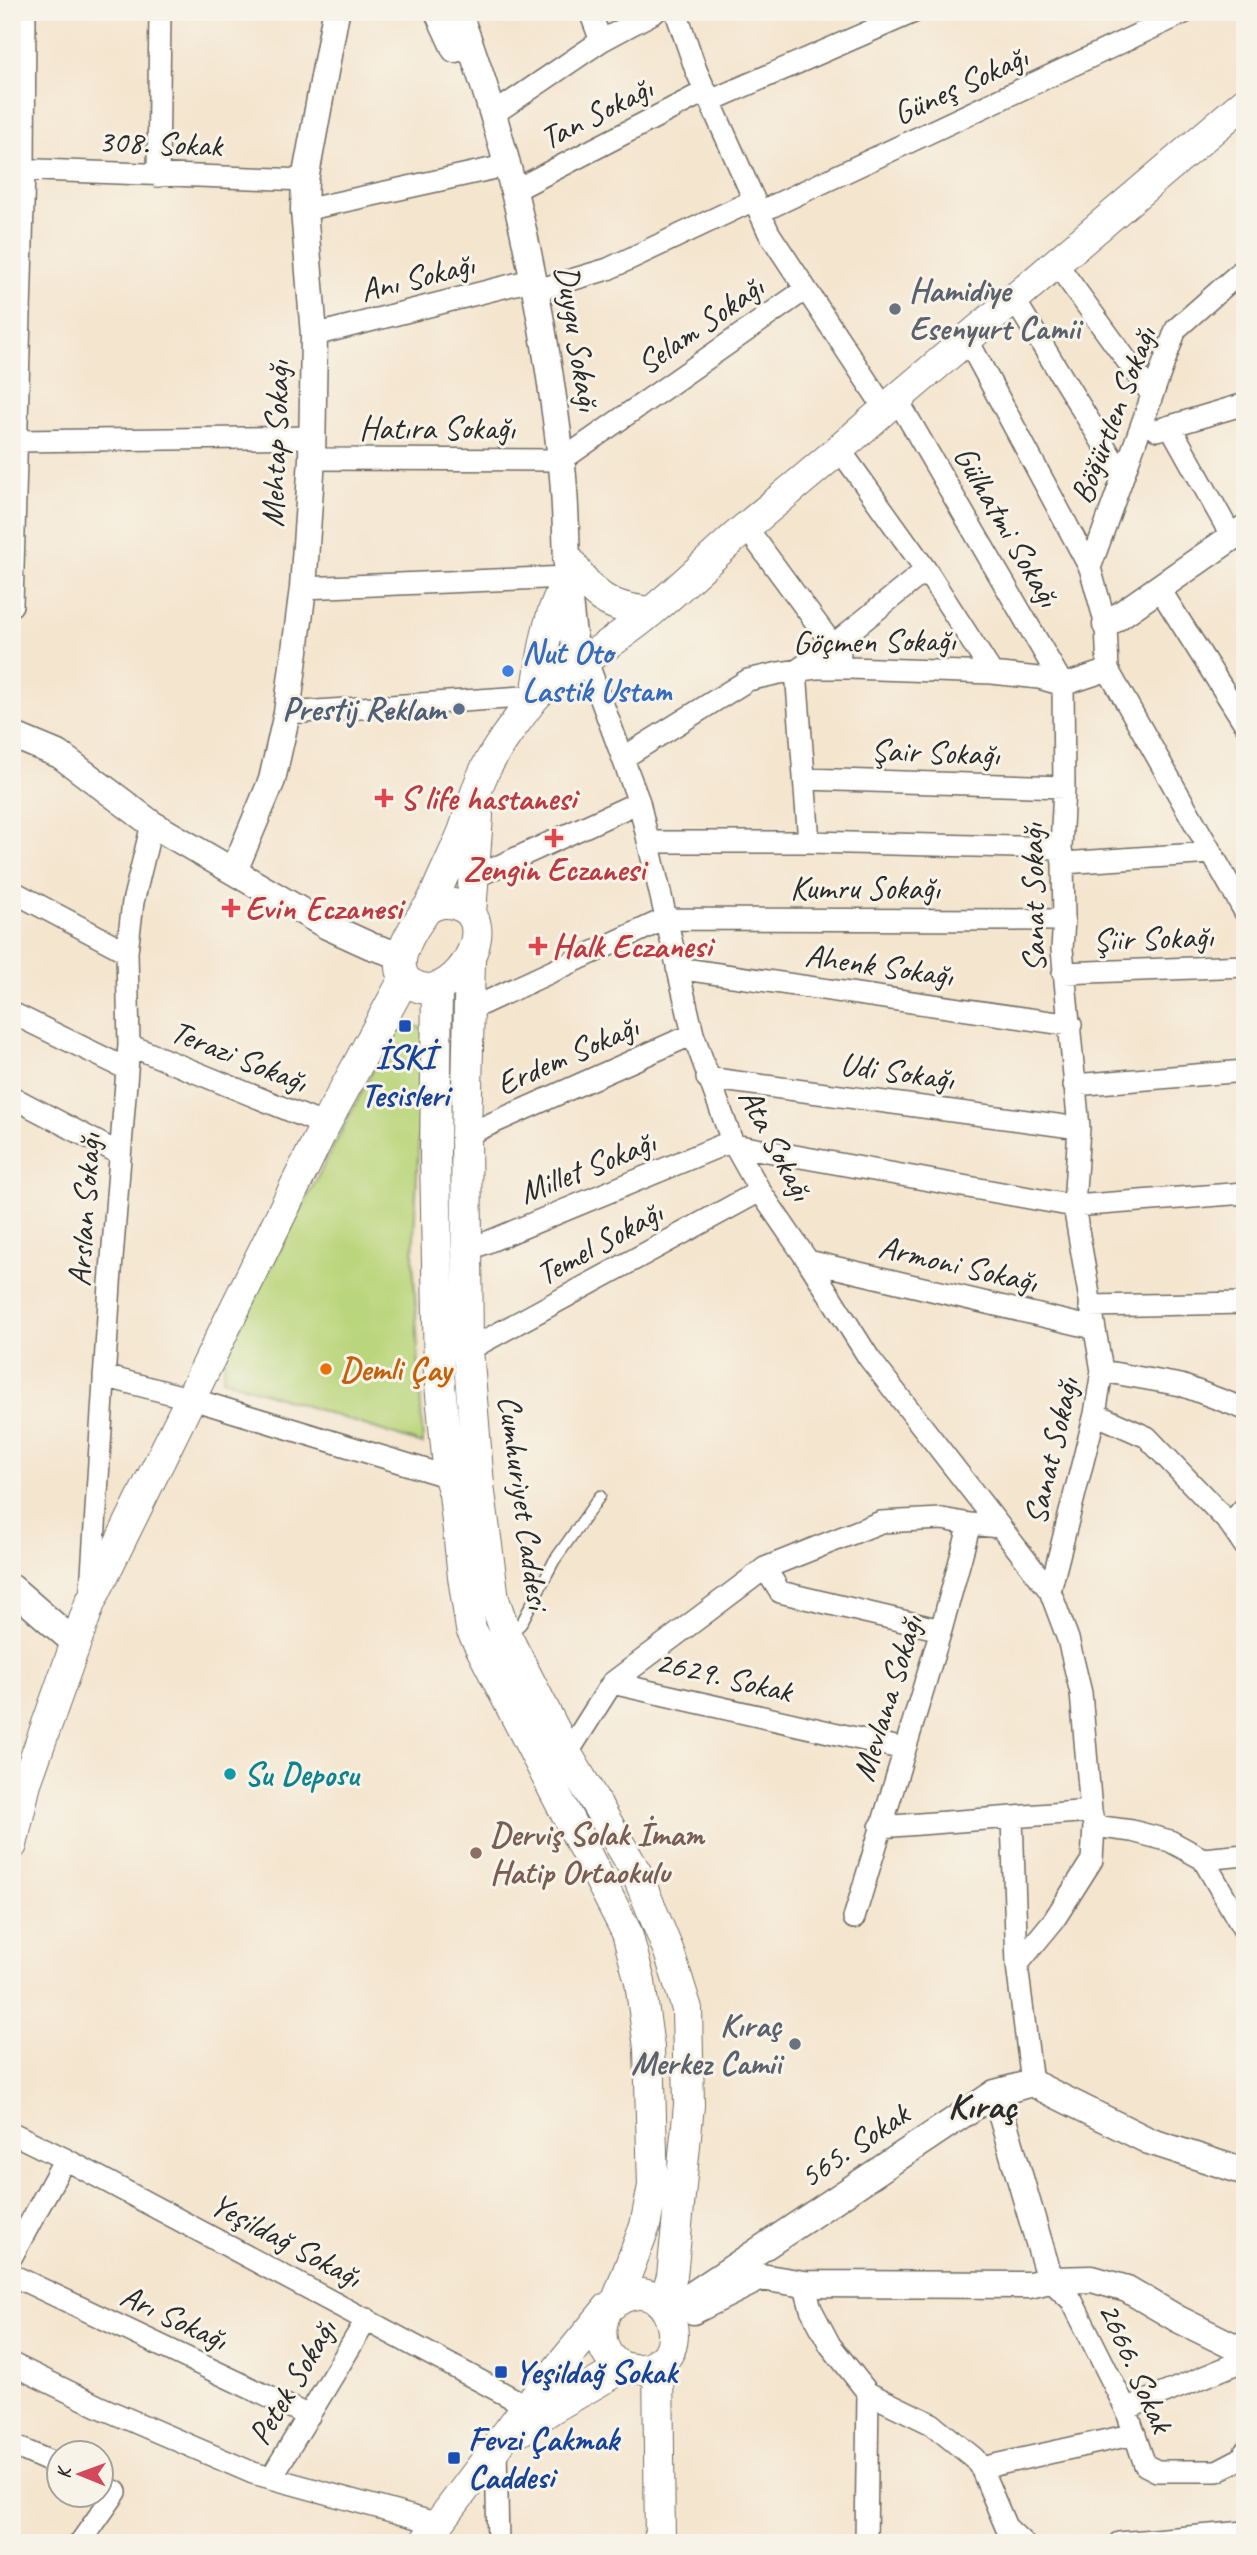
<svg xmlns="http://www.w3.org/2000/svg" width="1257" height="2555" font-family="Caveat,sans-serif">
	<rect width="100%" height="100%" fill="#f7f3e8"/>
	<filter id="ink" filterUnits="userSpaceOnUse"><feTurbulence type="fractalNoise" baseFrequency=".0143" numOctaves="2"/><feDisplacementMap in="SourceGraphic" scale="14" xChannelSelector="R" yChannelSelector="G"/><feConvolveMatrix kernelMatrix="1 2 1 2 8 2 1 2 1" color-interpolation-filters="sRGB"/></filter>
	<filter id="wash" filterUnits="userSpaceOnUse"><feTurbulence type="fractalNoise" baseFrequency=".00686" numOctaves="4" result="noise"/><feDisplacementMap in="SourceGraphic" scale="28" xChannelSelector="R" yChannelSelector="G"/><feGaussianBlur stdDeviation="1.57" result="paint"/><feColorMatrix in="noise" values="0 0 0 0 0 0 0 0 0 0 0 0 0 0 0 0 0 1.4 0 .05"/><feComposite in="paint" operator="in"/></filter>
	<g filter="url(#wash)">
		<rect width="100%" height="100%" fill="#f4e5ce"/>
		<!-- green -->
		<path fill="#bad67c" stroke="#728054" stroke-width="2" d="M399,1020L424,1029L413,1258L423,1444L223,1379L225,1356Z"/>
	</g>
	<g filter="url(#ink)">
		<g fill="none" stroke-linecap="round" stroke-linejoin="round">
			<defs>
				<path id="service" d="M508,1636L521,1624L554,1561L600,1496"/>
				<path id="minor" d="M590,12L601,41
					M676,12L696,70L769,233L885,409
					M710,101L914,12
					M492,115L601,41L655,12
					M12,169L305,180
					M158,176L160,12
					M515,190L706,91
					M304,210L509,165
					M760,212L1186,12
					M1056,263L1152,395
					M537,290L608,269L754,200
					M1014,299L1123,476
					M314,335L535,279
					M967,339L1090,568L1106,625L1108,670L1245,912
					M897,399L1063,685
					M1170,426L1232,537
					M1157,430L1245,404
					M17,441L313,437
					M840,450L926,570L992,673
					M312,459L562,460L806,289
					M746,527L840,655
					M1090,568L1176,329L1245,268
					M303,588L569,577
					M1159,588L1245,724
					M12,605L24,169L25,12
					M586,659L639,802L693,1034L732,1141L760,1191L808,1261L869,1358L1050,1591
					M287,713L536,696
					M623,758L748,680L779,673L816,668H849L992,673L1039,678L1063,685
					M804,779L1064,787
					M649,842H809L1061,848
					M809,842L796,671L833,645L926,570
					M1063,863L1212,853
					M475,877L639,802
					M12,891L127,952
					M677,968L1071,1025
					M1063,973L1245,966
					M469,1010L665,919L1064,920
					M12,1013L127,1069
					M129,1045L325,1125
					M707,1078L1079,1128
					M1074,1085L1245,1071
					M12,1097L120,1154
					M466,1135L693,1034
					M734,1145L1074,1206L1245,1193
					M466,1251L732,1141
					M808,1261L1094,1328
					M1090,1306L1245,1303
					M468,1350L760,1191
					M1102,1371L1181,1385L1245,1409
					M104,1376L192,1399L449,1477
					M1095,1414L1147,1437L1230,1524L1245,1546
					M1230,1524L1245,1507
					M765,1568L780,1592L941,1630
					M91,1591L110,1284L129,1045L127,952L133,902L152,824
					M612,1683L765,1568L881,1522L942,1519L970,1524
					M567,1754L612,1683L904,1749
					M1012,1818L1017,1965
					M1094,1826L1132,1831L1170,1841L1203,1859L1245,1855
					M880,1827L1091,1811
					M1203,1859L1245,1932
					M854,1918L941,1630L970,1524L999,1527
					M1032,2083L1017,1965L1054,1920L1092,1860L1094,1826L1091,1811L1081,1693L1068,1639L1050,1591L1095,1414L1102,1371L1074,1206L1079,1128L1062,949L1064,920L1063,863L1061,848L1064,787L1063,685L1108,670
					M12,2133L65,2159L527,2406
					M12,2256L65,2159
					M12,2275L309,2416
					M1050,2280L1072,2301L1126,2409L1145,2465L1157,2471H1217L1242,2458L1245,2452
					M804,2284L811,2309L830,2345L868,2393L866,2543
					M12,2364L100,2407L253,2473L439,2524
					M868,2393L932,2424L974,2458L981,2468L1006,2527L1023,2543
					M1126,2409L1245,2360
					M12,2445L60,2466
					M496,2449L498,2543
					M981,2468L1135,2434
					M271,2478L367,2319
					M80,2543L116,2492L102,2485
					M1119,2543L1245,2532"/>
				<path id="tertiary" d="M438,12L455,49
					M458,12C514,157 542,304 561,458C570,526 562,597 579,664
					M1106,625L1245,528
					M12,735L60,755L152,824L327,926L371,946L402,956
					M234,871L272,780L287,713L303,588L312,459L314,335L304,210L305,180L336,12
					M12,1588L75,1643
					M995,2093L1050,2280
					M668,2311L995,2093L1032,2083L1149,2141L1245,2172
					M693,2311L761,2277L804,2284L1030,2285L1050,2280L1092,2279L1127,2289L1178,2319L1245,2352"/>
				<path id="secondary" d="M568,559C594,596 604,607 651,612
					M536,696C543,653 546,615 569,577
					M427,909C437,903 446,901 457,905C499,918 465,987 429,989C422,989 416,987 410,983C386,966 415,925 427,909C433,901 437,890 441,881C448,865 456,849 463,832C470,813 475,791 484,772C497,746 516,722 534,698C548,681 571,670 589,657C607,646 624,633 641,620C677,592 709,559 744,529C791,489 839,451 885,409L1245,102
					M471,913L478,816
					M470,959L466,1135L468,1350L479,1485L494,1599L507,1637L567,1754L636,1872L669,1952L687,2009L689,2105L672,2276L668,2290L660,2302
					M437,987L435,1154L439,1374L449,1477L454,1494L463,1577L471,1629L627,1933L640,1982L649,2048L653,2186L645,2226L617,2300
					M12,1845L26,1783L90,1603L325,1125L404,979
					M658,2362L660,2543
					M520,2431L551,2409L624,2367
					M424,2543L527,2406L608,2308C670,2254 704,2373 634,2369C602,2367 594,2332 608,2308"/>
			</defs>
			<!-- service casing -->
			<use href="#service" stroke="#716c64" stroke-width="13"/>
			<!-- minor casing -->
			<use href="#minor" stroke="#716c64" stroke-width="24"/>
			<!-- tertiary casing -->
			<use href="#tertiary" stroke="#716c64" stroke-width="29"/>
			<!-- secondary casing -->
			<use href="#secondary" stroke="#716c64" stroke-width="32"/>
			<!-- service -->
			<use href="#service" stroke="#fff" stroke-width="10"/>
			<!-- minor -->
			<use href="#minor" stroke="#fff" stroke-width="21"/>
			<!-- tertiary -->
			<use href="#tertiary" stroke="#fff" stroke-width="26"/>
			<!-- secondary -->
			<use href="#secondary" stroke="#fff" stroke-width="30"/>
		</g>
	</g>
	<!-- markers -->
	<g fill="#6b7280" stroke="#f7f3e8" stroke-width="2.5">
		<circle cx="895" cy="309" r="7"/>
		<circle cx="795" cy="2044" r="7"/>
	</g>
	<circle fill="#3f7fe0" stroke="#f7f3e8" stroke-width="2.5" cx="508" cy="671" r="7"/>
	<circle fill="#5c6f8a" stroke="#f7f3e8" stroke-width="2.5" cx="459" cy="709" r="7"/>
	<g fill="#e0444e" stroke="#f7f3e8" stroke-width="2.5">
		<path d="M380.5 787.5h7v7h7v7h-7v7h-7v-7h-7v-7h7z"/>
		<path d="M550.5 827.5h7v7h7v7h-7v7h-7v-7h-7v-7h7z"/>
		<path d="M227.5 897.5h7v7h7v7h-7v7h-7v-7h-7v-7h7z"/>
		<path d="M534.5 935.5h7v7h7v7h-7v7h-7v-7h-7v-7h7z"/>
	</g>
	<g fill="#1a4fb4" stroke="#f7f3e8" stroke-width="2.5">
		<rect x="398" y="1019" width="14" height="14" rx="3.5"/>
		<rect x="494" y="2365" width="14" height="14" rx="3.5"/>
		<rect x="447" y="2451" width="14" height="14" rx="3.5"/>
	</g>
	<circle fill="#e8710a" stroke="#f7f3e8" stroke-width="2.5" cx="326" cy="1369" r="7"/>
	<circle fill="#0f9aa8" stroke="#f7f3e8" stroke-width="2.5" cx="230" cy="1774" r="7"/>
	<circle fill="#8d6e63" stroke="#f7f3e8" stroke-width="2.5" cx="476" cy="1853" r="7"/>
	<g text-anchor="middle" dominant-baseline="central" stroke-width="6" stroke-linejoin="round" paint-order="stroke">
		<!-- street labels -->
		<g font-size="33" fill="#2b2b2b" stroke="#f7f3e8">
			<text transform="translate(960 85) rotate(-25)">Güneş Sokağı</text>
			<text transform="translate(596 113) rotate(-27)">Tan Sokağı</text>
			<text transform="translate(160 143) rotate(2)">308. Sokak</text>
			<text transform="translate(417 277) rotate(-14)">Anı Sokağı</text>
			<text transform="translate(700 325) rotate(-35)">Selam Sokağı</text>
			<text transform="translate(578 338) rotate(81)">Duygu Sokağı</text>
			<text transform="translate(1113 415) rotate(-69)">Böğürtlen Sokağı</text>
			<text x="437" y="428">Hatıra Sokağı</text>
			<text transform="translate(275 444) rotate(-88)">Mehtap Sokağı</text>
			<text transform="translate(1007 526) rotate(60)">Gülhatmi Sokağı</text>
			<text transform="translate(874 641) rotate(-1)">Göçmen Sokağı</text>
			<text transform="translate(935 752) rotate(2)">Şair Sokağı</text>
			<text x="865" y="888">Kumru Sokağı</text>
			<text transform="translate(1033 898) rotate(-91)">Sanat Sokağı</text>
			<text transform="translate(1153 938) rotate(-2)">Şiir Sokağı</text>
			<text transform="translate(879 965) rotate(8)">Ahenk Sokağı</text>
			<text transform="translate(567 1055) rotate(-24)">Erdem Sokağı</text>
			<text transform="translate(239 1056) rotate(22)">Terazi Sokağı</text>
			<text transform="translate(897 1071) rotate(8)">Udi Sokağı</text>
			<text transform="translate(776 1144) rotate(62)">Ata Sokağı</text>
			<text transform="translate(587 1167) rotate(-22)">Millet Sokağı</text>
			<text transform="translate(84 1210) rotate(-86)">Arslan Sokağı</text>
			<text transform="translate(599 1243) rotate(-29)">Temel Sokağı</text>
			<text transform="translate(958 1264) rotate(13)">Armoni Sokağı</text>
			<text transform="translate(1051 1451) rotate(-77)">Sanat Sokağı</text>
			<text transform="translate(524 1502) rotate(82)">Cumhuriyet Caddesi</text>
			<text transform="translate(724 1676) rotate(13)">2629. Sokak</text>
			<text transform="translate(887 1698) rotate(-73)">Mevlana Sokağı</text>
			<text transform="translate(854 2145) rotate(-34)">565. Sokak</text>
			<text transform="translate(286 2240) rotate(28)">Yeşildağ Sokağı</text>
			<text transform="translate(174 2317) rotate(25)">Arı Sokağı</text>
			<text transform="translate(1136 2367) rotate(66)">2666. Sokak</text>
			<text transform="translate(292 2382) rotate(-59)">Petek Sokağı</text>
		</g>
		<!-- worship labels -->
		<g font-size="33" font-weight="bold" fill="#5b616d" stroke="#f7f3e8" text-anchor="start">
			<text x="909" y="290">Hamidiye<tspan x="909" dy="38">Esenyurt Camii</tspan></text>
			<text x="781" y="2025" text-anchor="end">Kıraç<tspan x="781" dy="38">Merkez Camii</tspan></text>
		</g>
		<!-- shop labels -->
		<g font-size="33" font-weight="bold" fill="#366cbe" stroke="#f7f3e8" text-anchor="start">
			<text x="522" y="652">Nut Oto<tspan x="522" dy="38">Lastik Ustam</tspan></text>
		</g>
		<!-- service labels -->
		<g font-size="33" font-weight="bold" fill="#4e5e75" stroke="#f7f3e8" text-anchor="end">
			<text x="445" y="709">Prestij Reklam</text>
		</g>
		<!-- health labels -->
		<g font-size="33" font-weight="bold" fill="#be3a42" stroke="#f7f3e8" text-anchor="start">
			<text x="400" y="798">S life hastanesi</text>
			<text x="554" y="869" text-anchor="middle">Zengin Eczanesi</text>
			<text x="245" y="908">Evin Eczanesi</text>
			<text x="552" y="946">Halk Eczanesi</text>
		</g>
		<!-- transit labels -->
		<g font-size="33" font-weight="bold" fill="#164399" stroke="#f7f3e8" text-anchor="start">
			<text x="405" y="1057" text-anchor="middle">İSKİ<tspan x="405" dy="38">Tesisleri</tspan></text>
			<text x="515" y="2372">Yeşildağ Sokak</text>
			<text x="468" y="2439">Fevzi Çakmak<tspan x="468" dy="38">Caddesi</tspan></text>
		</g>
		<!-- food labels -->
		<g font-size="33" font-weight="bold" fill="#c56008" stroke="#f7f3e8" text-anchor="start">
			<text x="340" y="1369">Demli Çay</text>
		</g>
		<!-- culture labels -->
		<g font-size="33" font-weight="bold" fill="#0d838f" stroke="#f7f3e8" text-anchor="start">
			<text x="244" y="1774">Su Deposu</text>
		</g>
		<!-- education labels -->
		<g font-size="33" font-weight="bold" fill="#785e54" stroke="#f7f3e8" text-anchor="start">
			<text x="490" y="1834">Derviş Solak İmam<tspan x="490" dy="38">Hatip Ortaokulu</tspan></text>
		</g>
		<!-- quarter labels -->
		<g font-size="37" font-weight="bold" fill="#2b2b2b" stroke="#f7f3e8">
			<text x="982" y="2105">Kıraç</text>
		</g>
	</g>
	<!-- margin -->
	<rect width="1257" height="2555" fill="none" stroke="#f7f3e8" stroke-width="42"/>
	<!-- north arrow -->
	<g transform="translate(80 2474) rotate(271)"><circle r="33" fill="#f7f3e8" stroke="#a5a39c" stroke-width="2"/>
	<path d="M0-5L12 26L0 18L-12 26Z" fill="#d1495b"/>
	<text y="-10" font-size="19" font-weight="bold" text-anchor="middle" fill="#2b2b2b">K</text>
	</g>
</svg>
